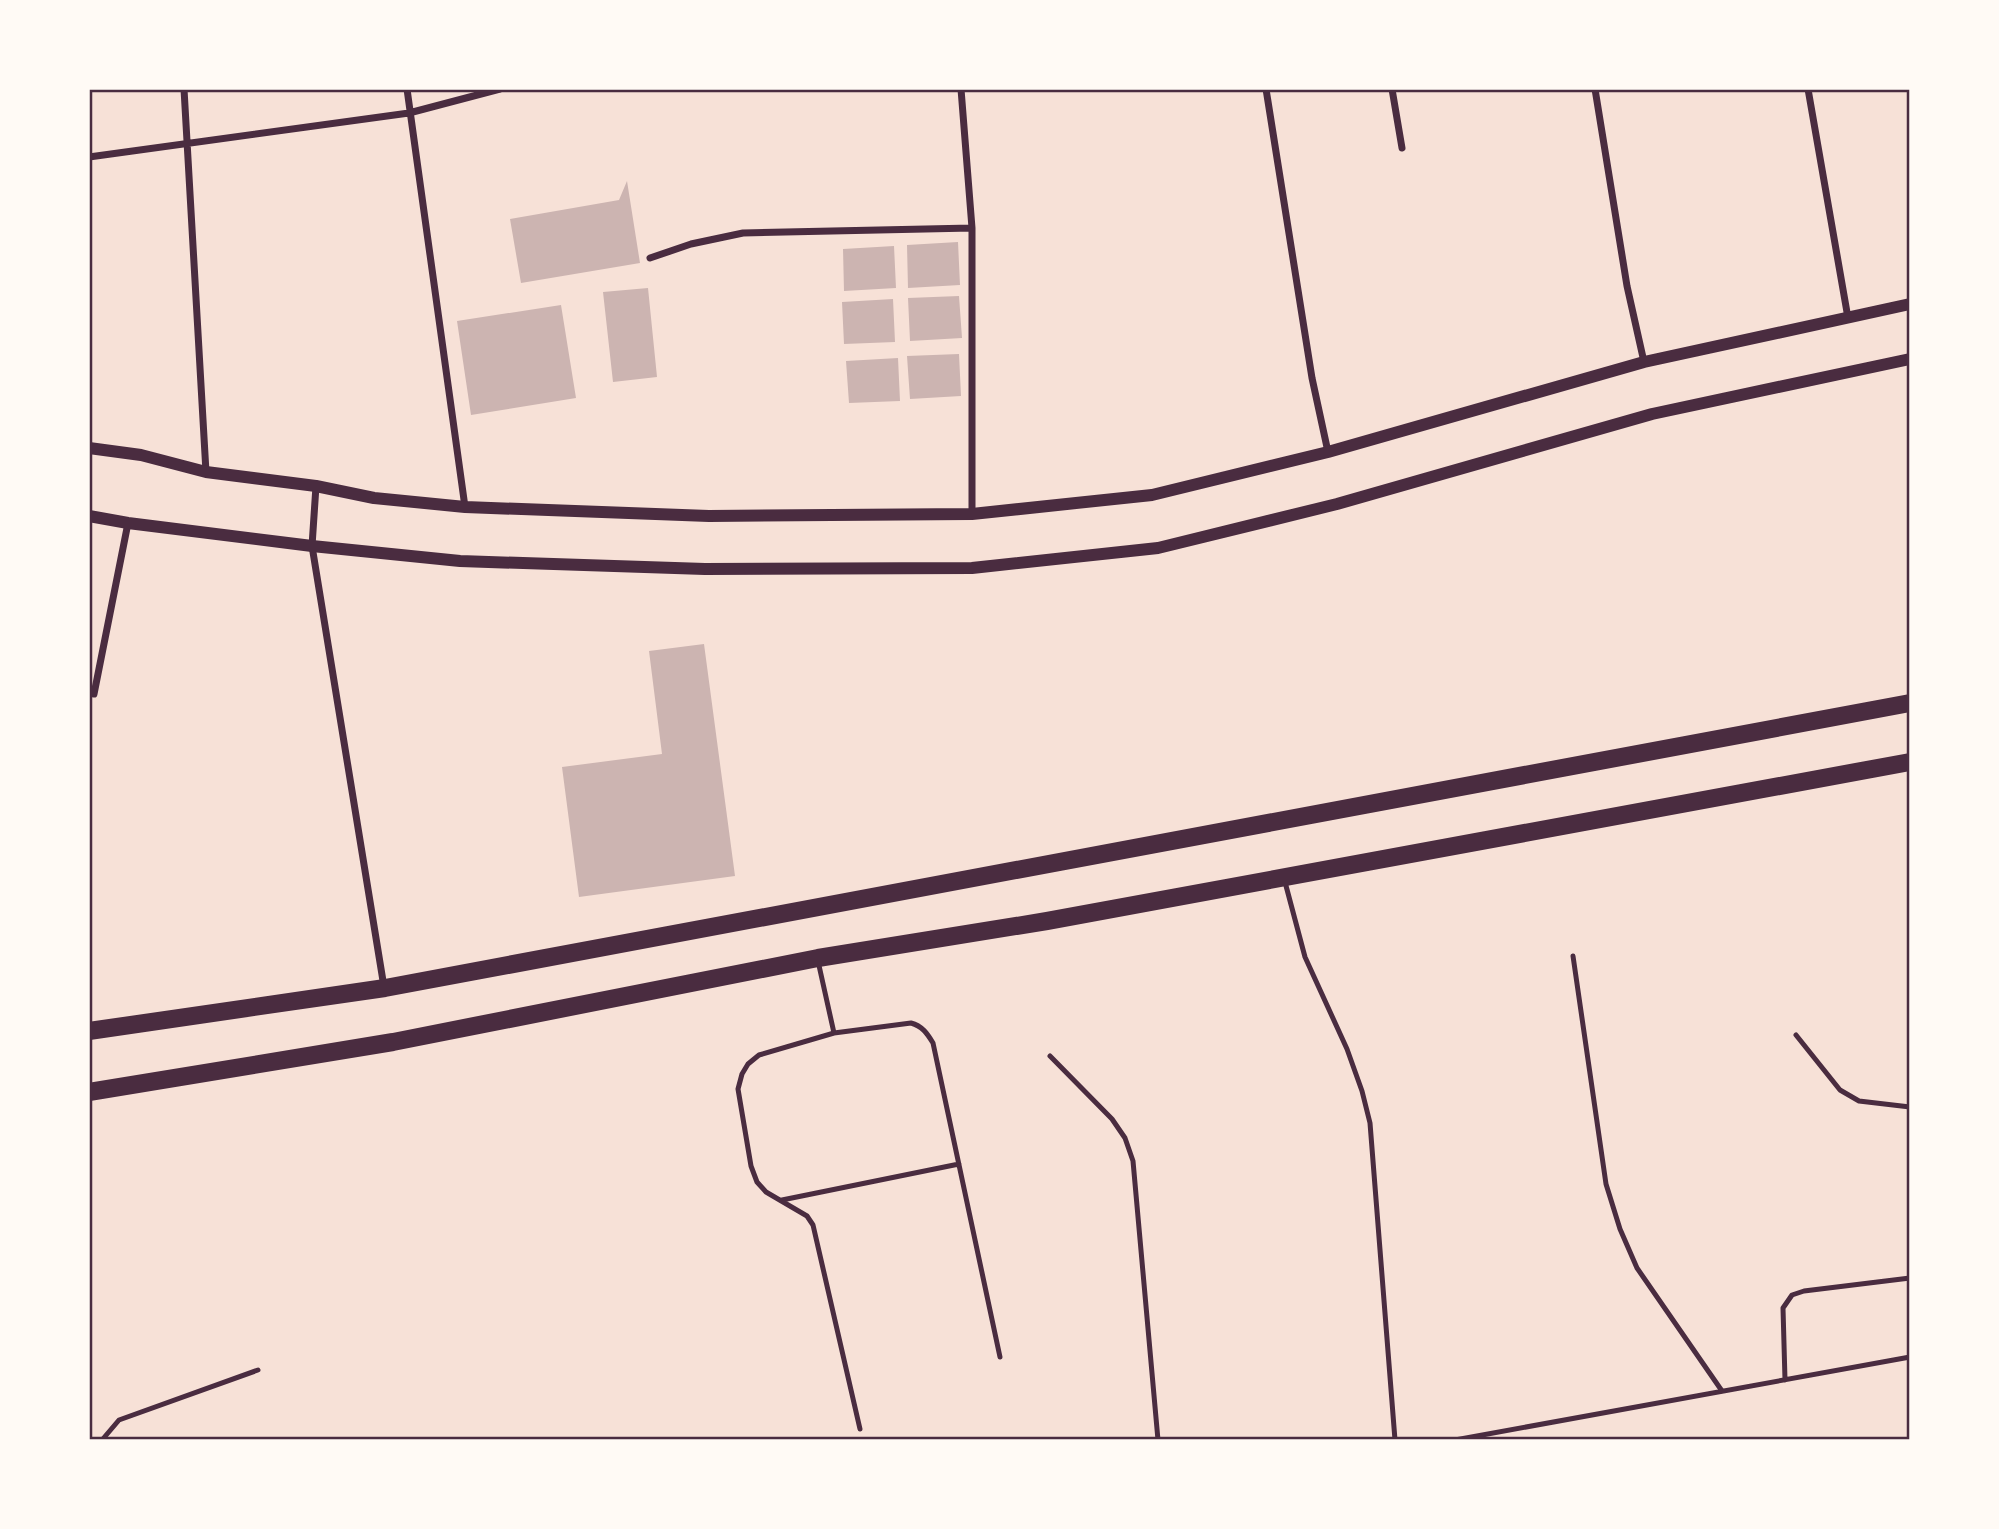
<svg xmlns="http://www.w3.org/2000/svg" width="1999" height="1529" font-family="Poppins,sans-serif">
	<rect width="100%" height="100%" fill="#f7e1d7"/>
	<!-- building -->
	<path fill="#ccb4b1" d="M627,181L640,263L521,283L510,219L619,200Z
		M958,242L960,285L908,288L907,245Z
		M894,246L896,288L844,291L843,249Z
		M648,288L657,377L613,382L603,292Z
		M959,296L962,338L910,341L908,298Z
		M893,299L895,342L844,344L842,302Z
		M561,305L576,398L471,415L457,321Z
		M959,354L961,396L910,399L907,356Z
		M898,358L900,401L849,403L846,361Z
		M704,644L735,876L579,897L562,767L662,754L649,651Z"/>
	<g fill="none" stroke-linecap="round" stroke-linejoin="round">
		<!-- service -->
		<path stroke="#4a2c40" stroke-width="5" d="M1285,882L1305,957L1347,1049L1362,1091L1370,1123L1395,1440
			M1573,956L1606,1184L1620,1229L1637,1268L1722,1391
			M818,961L834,1033
			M1796,1035L1840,1090L1859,1101L1910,1107
			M1050,1056L1112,1119L1125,1138L1133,1161L1158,1440
			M782,1200L959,1164
			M1785,1380L1783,1308L1792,1295L1804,1291L1910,1278
			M860,1429L813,1225L807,1216L766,1192L757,1182L751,1166L738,1089L742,1074L748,1064L759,1055L834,1033L911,1023C922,1026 927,1033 933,1043L1000,1357
			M102,1440L119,1420L258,1370
			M1455,1440L1910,1357"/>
		<!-- minor -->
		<path stroke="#4a2c40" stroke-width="7" d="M184,89L206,472
			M407,89L465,507
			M961,89L972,228V514
			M1266,89L1312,378L1328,452
			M1392,89L1402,148
			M1595,89L1627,286L1644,362
			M1808,89L1848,318
			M89,157L409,113L500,89
			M650,258L691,244L743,233L972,228
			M316,486L312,546L384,987
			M94,694L128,523"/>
		<!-- tertiary -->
		<path stroke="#4a2c40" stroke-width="12" d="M89,448L141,455L206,472L316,486L374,498L465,507L709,516L972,514L1152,495L1328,452L1644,362L1910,304
			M89,516L128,523L312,546L460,561L705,569L972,568L1158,548L1337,504L1652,414L1910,359"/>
		<!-- primary -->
		<path stroke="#4a2c40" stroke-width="18" d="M89,1031L385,988L1910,703
			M89,1092L393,1042L818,958L1047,921L1910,762"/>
	</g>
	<!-- border -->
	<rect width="1999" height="1529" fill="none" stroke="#fffaf5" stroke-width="182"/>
	<rect x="91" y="91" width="1817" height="1347" fill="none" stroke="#4a2c40" stroke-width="2.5"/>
</svg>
